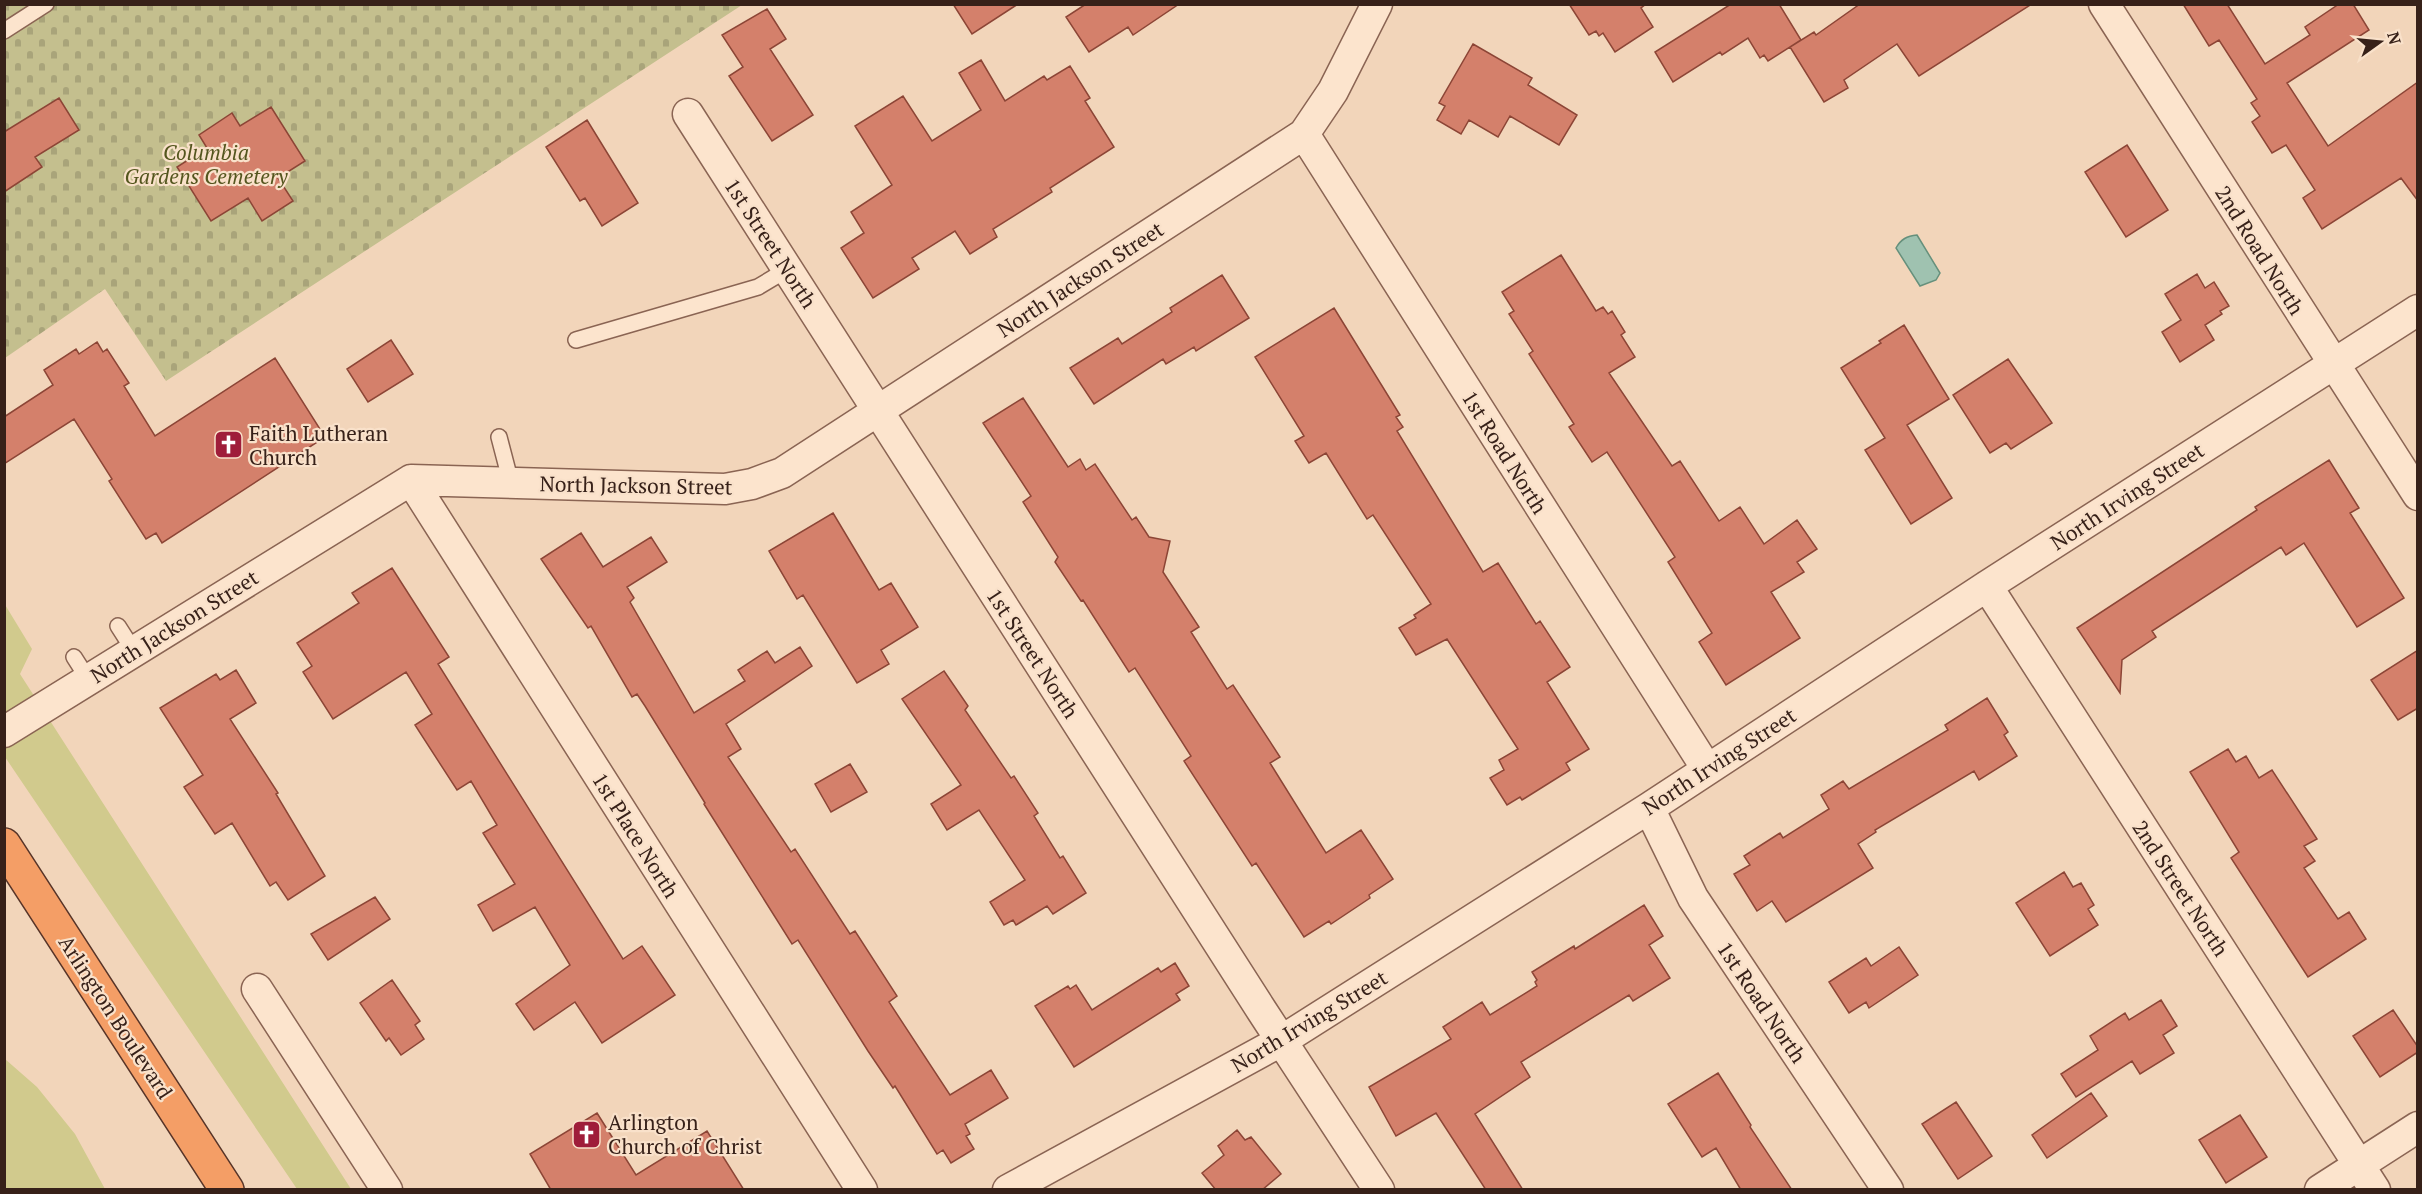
<svg xmlns="http://www.w3.org/2000/svg" width="2422" height="1194" font-family="'PT Serif',serif">
	<defs>
		<pattern id="cemetery-stones" width="16" height="16" patternUnits="userSpaceOnUse" patternTransform="scale(1.5)"><rect width="16" height="16" fill="#c4bf8e"/><path d="M2 7V4a2 2 0 0 1 4 0v3zM10 15v-3a2 2 0 0 1 4 0v3z" fill="#a9a47a"/></pattern>
	</defs>
	<rect width="100%" height="100%" fill="#f2d5ba"/>
	<!-- cemetery -->
	<path fill="url(#cemetery-stones)" d="M5,5H742L166,381L105,289L5,358Z"/>
	<!-- park -->
	<path fill="#d1ca8d" d="M4,603L32,649L20,674L351,1189H297L5,757Z
		M5,1059L37,1087L75,1134L105,1189H5Z"/>
	<!-- water -->
	<path fill="#9fc2b0" stroke="#66907c" stroke-width="1.5" d="M1917,235L1940,273L1936,280L1920,286L1896,248C1901,239 1907,236 1917,235Z"/>
	<!-- building -->
	<path fill="#d4806b" stroke="#8c4536" stroke-width="1.5" d="M953,4H1018L972,34Z
		M1086,4H1179L1133,35L1128,27L1089,52L1066,17Z
		M1569,4H1646L1641,8L1653,27L1615,52L1603,33L1599,36L1596,31L1589,35Z
		M1731,4H1779L1801,40L1768,61L1764,55L1760,58L1748,38L1722,55L1720,52L1673,82L1655,52Z
		M1860,4H2032L1919,76L1897,44L1844,80L1848,88L1824,102L1790,47L1814,32L1816,35Z
		M2183,4H2227L2265,64L2310,35L2305,27L2339,4H2353L2369,30L2287,83L2328,146L2418,82V201L2401,178L2322,229L2303,198L2315,190L2286,145L2272,153L2252,122L2260,116L2251,103L2257,99L2219,40L2209,46Z
		M767,9L786,39L770,49L813,115L772,141L729,76L743,67L722,35Z
		M1473,44L1532,78L1528,85L1577,115L1559,145L1510,116L1498,137L1469,120L1461,134L1437,120L1445,106L1439,103Z
		M981,60L1005,101L1044,76L1047,80L1070,66L1090,98L1085,101L1114,147L1050,188L1052,192L993,229L997,237L970,254L955,231L912,258L919,269L873,298L841,248L864,233L851,212L892,185L855,126L903,96L932,141L981,110L959,73Z
		M59,98L79,130L35,157L42,167L4,192V132Z
		M271,107L305,161L278,178L293,201L262,221L248,198L211,221L177,167L207,148L199,135L232,113L240,126Z
		M587,120L638,203L602,226L585,198L580,201L546,147Z
		M2127,145L2168,210L2126,237L2085,172Z
		M1561,255L1596,311L1603,307L1608,314L1612,311L1625,332L1621,335L1635,357L1609,373L1672,466L1680,461L1719,521L1740,507L1764,544L1797,520L1817,549L1797,562L1804,572L1771,592L1800,638L1726,685L1699,642L1712,633L1668,562L1675,557L1607,452L1592,462L1569,427L1574,424L1529,354L1533,351L1509,314L1514,311L1502,292Z
		M2197,274L2205,288L2214,282L2229,306L2220,311L2222,314L2205,325L2214,340L2180,362L2162,332L2181,320L2165,294Z
		M1222,275L1249,318L1196,351L1194,347L1166,364L1163,359L1094,404L1070,368L1118,338L1122,344L1172,312L1170,308Z
		M1334,308L1400,415L1396,417L1403,427L1397,431L1483,572L1498,563L1536,624L1540,621L1570,667L1547,682L1589,749L1566,763L1570,770L1522,800L1520,797L1507,805L1490,778L1504,770L1499,760L1518,749L1447,639L1416,655L1399,628L1416,618L1414,615L1431,604L1373,515L1367,519L1326,453L1309,463L1295,441L1304,436L1255,357Z
		M1904,325L1949,399L1907,425L1952,498L1911,524L1865,450L1885,438L1841,368L1881,343L1879,341Z
		M391,340L413,374L368,402L347,369Z
		M97,342L103,352L107,349L129,383L124,386L155,436L275,358L325,437L162,543L156,533L146,539L109,481L112,479L74,419L4,464V417L53,385L44,370L76,349L79,354Z
		M2008,359L2052,423L2011,449L2006,443L1990,453L1953,395Z
		M1023,398L1068,467L1080,459L1086,470L1095,464L1132,520L1136,517L1149,537L1170,541L1163,572L1199,627L1191,632L1227,689L1233,685L1280,757L1270,763L1326,853L1361,830L1393,879L1369,895L1370,898L1331,924L1329,921L1304,937L1256,863L1252,866L1184,761L1191,756L1135,668L1129,672L1083,600L1081,601L1055,562L1058,557L1023,502L1031,496L983,423Z
		M2329,460L2359,508L2350,513L2404,598L2357,627L2304,543L2286,555L2281,547L2152,631L2156,637L2122,660L2120,693L2077,628L2257,510L2255,507Z
		M833,513L879,590L891,583L918,627L881,650L889,664L857,683L803,595L797,599L769,551Z
		M581,533L603,567L651,537L667,562L627,587L634,598L630,602L694,713L745,681L738,670L767,651L775,663L800,647L812,666L726,724L741,749L728,757L791,852L795,849L850,934L855,931L897,996L889,1002L950,1095L991,1070L1008,1098L965,1124L970,1134L966,1136L974,1149L951,1163L943,1150L937,1154L895,1086L893,1088L868,1051L798,940L792,944L704,804L705,803L645,706L637,694L632,697L591,626L588,628L541,559Z
		M392,568L449,657L438,664L623,959L642,946L675,995L602,1043L575,1002L534,1030L516,1004L570,965L535,907L493,931L478,905L515,884L483,833L497,825L471,781L457,790L415,725L432,714L406,672L333,719L303,672L312,666L297,643L359,603L352,593Z
		M2418,650V708L2398,720L2371,680Z
		M236,670L256,703L230,719L278,793L276,794L325,876L288,900L276,882L270,886L232,823L215,834L184,787L203,775L160,708L216,674L220,680Z
		M944,671L968,706L965,710L1011,778L1014,776L1038,813L1034,816L1060,858L1063,856L1086,893L1053,914L1047,906L1016,925L1013,920L1004,925L990,902L1025,880L979,810L947,830L931,804L961,785L902,699Z
		M1987,698L2008,732L2004,735L2017,756L1979,780L1974,771L1875,830L1876,832L1858,844L1873,868L1786,922L1772,901L1757,911L1734,874L1750,865L1744,856L1780,833L1783,838L1829,809L1821,795L1843,781L1849,789L1948,730L1945,725Z
		M2228,749L2236,762L2246,756L2259,778L2272,770L2317,839L2304,846L2315,861L2304,868L2338,919L2349,912L2366,939L2308,977L2231,858L2239,852L2190,772Z
		M850,764L867,792L831,812L815,784Z
		M2064,872L2073,887L2081,883L2094,905L2088,909L2098,925L2050,956L2016,903Z
		M375,897L390,919L328,960L311,934Z
		M1644,905L1663,936L1649,945L1670,978L1633,1001L1629,995L1521,1062L1530,1077L1475,1114L1523,1190H1486L1436,1113L1396,1136L1369,1087L1451,1039L1443,1027L1482,1002L1490,1015L1537,986L1535,982L1537,980L1532,972L1574,946L1575,949Z
		M1899,947L1918,975L1869,1008L1866,1002L1849,1013L1829,982L1866,958L1871,966Z
		M1175,963L1189,986L1176,994L1180,1000L1074,1067L1035,1006L1068,986L1070,989L1076,985L1092,1010L1158,968L1161,972Z
		M392,980L420,1021L415,1025L424,1039L401,1055L389,1038L386,1041L360,1003Z
		M2161,1000L2177,1026L2163,1035L2174,1053L2140,1074L2132,1061L2076,1097L2061,1074L2098,1050L2090,1036L2125,1013L2129,1020Z
		M2393,1010L2418,1047V1052L2380,1077L2353,1036Z
		M1718,1073L1751,1125L1750,1127L1792,1190H1741L1716,1148L1702,1157L1668,1104Z
		M2091,1093L2107,1116L2047,1158L2032,1135Z
		M1956,1102L1992,1156L1958,1179L1922,1124Z
		M597,1113L636,1175L707,1131L744,1190H551L530,1154Z
		M2240,1115L2267,1157L2226,1183L2199,1140Z
		M1237,1130L1245,1140L1251,1137L1281,1174L1262,1190H1216L1202,1173L1224,1155L1218,1146Z"/>
	<g fill="none" stroke-linecap="round" stroke-linejoin="round">
		<defs>
			<path id="service" d="M4,31L46,4
				M576,340L758,287L788,269
				M499,437L511,483
				M118,626L134,651
				M74,657L88,679"/>
			<path id="minor" d="M2104,4L2418,495
				M688,114L1262,1011L1379,1190
				M1304,134L1707,769
				M411,480L862,1190
				M1987,586L2375,1190
				M4,732L411,480L725,489L752,484L782,473L1304,134L1333,91L1377,4
				M1649,808L1693,898L1888,1190
				M257,989L387,1190
				M1008,1190L1281,1041L1649,808L1987,586L2418,310
				M2320,1190L2418,1127"/>
			<path id="trunk" d="M4,845L227,1190"/>
		</defs>
		<!-- service casing -->
		<use href="#service" stroke="#8a6453" stroke-width="18"/>
		<!-- minor casing -->
		<use href="#minor" stroke="#8a6453" stroke-width="33"/>
		<!-- trunk casing -->
		<use href="#trunk" stroke="#573428" stroke-width="36"/>
		<!-- service -->
		<use href="#service" stroke="#fce4cd" stroke-width="15"/>
		<!-- minor -->
		<use href="#minor" stroke="#fce4cd" stroke-width="30"/>
		<!-- trunk -->
		<use href="#trunk" stroke="#f49e66" stroke-width="33"/>
	</g>
	<!-- icons -->
	<defs>
		<symbol id="church-square" viewBox="-11 -11 22 22"><rect x="-9" y="-9" width="18" height="18" rx="4" fill="#9f1d3a" stroke="#f9e1ca"/><path d="M-1.2-6h2.4v3.5h3.3v2.4h-3.3V6h-2.4V-.1h-3.3v-2.4h3.3Z" fill="#fff"/></symbol>
	</defs>
	<g fill-rule="evenodd">
		<use href="#church-square" x="212" y="428" width="33" height="33"/>
		<use href="#church-square" x="570" y="1118" width="33" height="33"/>
	</g>
	<g text-anchor="middle" dominant-baseline="central" stroke-width="4.5" stroke-linejoin="round" paint-order="stroke">
		<!-- park labels -->
		<g font-size="21" font-style="italic" fill="#54561e" stroke="#f9e1ca">
			<text x="206" y="152">Columbia<tspan x="206" dy="24">Gardens Cemetery</tspan></text>
		</g>
		<!-- street labels -->
		<g font-size="21" fill="#372119" stroke="#f9e1ca">
			<text transform="translate(771 243) rotate(57)">1st Street North</text>
			<text transform="translate(2260 250) rotate(58)">2nd Road North</text>
			<text transform="translate(1080 279) rotate(-33)">North Jackson Street</text>
			<text transform="translate(1505 452) rotate(58)">1st Road North</text>
			<text transform="translate(636 485) rotate(1)">North Jackson Street</text>
			<text transform="translate(2127 496) rotate(-33)">North Irving Street</text>
			<text transform="translate(174 626) rotate(-32)">North Jackson Street</text>
			<text transform="translate(1033 653) rotate(57)">1st Street North</text>
			<text transform="translate(1719 761) rotate(-33)">North Irving Street</text>
			<text transform="translate(636 835) rotate(58)">1st Place North</text>
			<text transform="translate(2181 888) rotate(57)">2nd Street North</text>
			<text transform="translate(1762 1002) rotate(56)">1st Road North</text>
			<text transform="translate(116 1017) rotate(57)">Arlington Boulevard</text>
			<text transform="translate(1309 1021) rotate(-31)">North Irving Street</text>
		</g>
		<!-- poi labels -->
		<g font-size="21" fill="#372119" stroke="#f9e1ca" text-anchor="start">
			<text x="249" y="433">Faith Lutheran<tspan x="249" dy="24">Church</tspan></text>
			<text x="608" y="1122">Arlington<tspan x="608" dy="24">Church of Christ</tspan></text>
		</g>
	</g>
	<!-- border -->
	<rect width="2422" height="1194" fill="none" stroke="#372119" stroke-width="12"/>
	<!-- north arrow -->
	<g transform="translate(2380 42) rotate(75)" stroke="#f9e1ca" stroke-width="4.5" paint-order="stroke">
	<path d="M0-4.5L10 22L0 15L-10 22Z" fill="#372119"/>
	<text y="-9" font-size="16" font-weight="bold" text-anchor="middle" fill="#372119">N</text>
	</g>
</svg>
